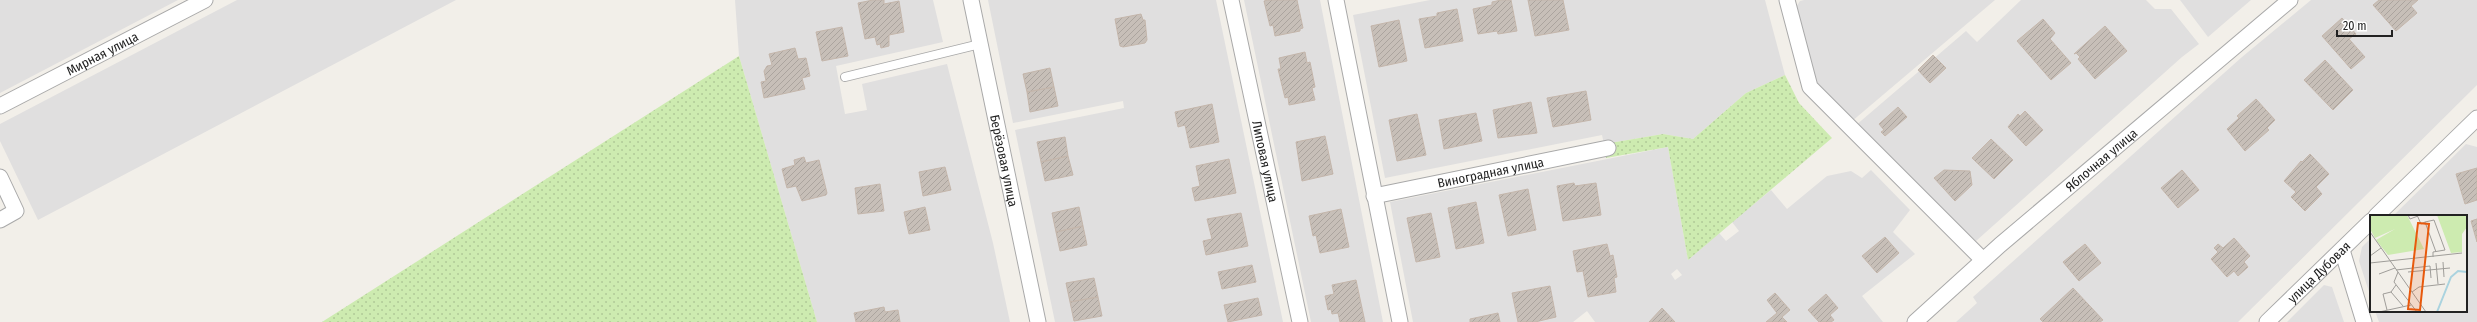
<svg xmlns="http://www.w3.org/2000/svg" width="2477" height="322" font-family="'Fira Sans Condensed',sans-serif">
	<defs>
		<pattern id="grass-dots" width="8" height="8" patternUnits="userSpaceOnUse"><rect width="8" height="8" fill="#cdebb0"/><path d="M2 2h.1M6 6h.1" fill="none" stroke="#b0c997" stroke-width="1.8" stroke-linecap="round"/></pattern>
		<pattern id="building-hatch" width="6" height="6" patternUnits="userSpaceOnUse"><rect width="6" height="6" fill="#c7bfb8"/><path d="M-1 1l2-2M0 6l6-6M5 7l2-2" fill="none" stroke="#aba49e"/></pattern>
	</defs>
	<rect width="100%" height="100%" fill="#f2efe9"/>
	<!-- residential -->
	<path fill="#e0dfdf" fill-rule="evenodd" d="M0,0H178L0,93Z
		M237,0H456L38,220L0,141V124Z
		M735,0H933L943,42L836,66L845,114L867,110L862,84L947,64L993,243L1010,322H817L739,56Z
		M988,0H1216L1283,322H1055L1015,130L1124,108L1123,101L1013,123Z
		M1244,0H1320L1383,322H1311Z
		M1430,0H1765L1785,75L1746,93L1693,139L1663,134L1604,144L1602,135L1385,178L1353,15Z
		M1804,0H1995L1851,122L1818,86L1808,65L1793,12L1800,1Z
		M2021,0H2146L2155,9H2171L2199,44L2182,57L1976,241L1855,126L1966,31L1977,42Z
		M2180,0H2251L2208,37Z
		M2311,0H2477V85L2238,322H1956L1977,303L1973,297L2242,57Z
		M2466,144L2477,147V322H2379L2375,311H2466V216H2393Z
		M1668,147L1688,260L1719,233L1726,241L1739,231L1732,222L1771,190L1787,209L1827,176L1851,171L1862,178L1871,170L1910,210L1893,232L1915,254L1862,296L1883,322H1595L1587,311L1573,322H1413L1390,202ZM1677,269L1682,275L1675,280L1671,274Z
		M2371,238V298L2359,261L2362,247Z
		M2324,285L2332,287L2344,322H2287Z"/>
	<!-- grass -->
	<path fill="url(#grass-dots)" d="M739,56L817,322H322Z
		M1785,75L1799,103L1832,138L1688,260L1668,147L1606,158L1604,144L1663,134L1693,139L1746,93Z"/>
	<!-- building -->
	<path fill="url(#building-hatch)" stroke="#c4b6ab" d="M873,0H884V4L899,1L904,32L889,35V46L881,48L880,44L877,45L875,37L865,39L858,3Z
		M1268,0H1297L1303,28L1300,29V31L1275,36L1273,25L1270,26L1264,1Z
		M1501,0H1511L1517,31L1498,34L1497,31L1478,34L1473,9L1492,5V2Z
		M1528,0H1563L1569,30L1535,36Z
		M2379,0H2418L2411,6L2417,13L2396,31L2373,5Z
		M1457,9L1463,41L1425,48L1419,19L1437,16V13Z
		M1141,14L1143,20H1145L1147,40L1145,43L1123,47L1120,46L1115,19Z
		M2342,18L2356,34L2349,39L2365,57L2351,69L2322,36Z
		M2043,19L2055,33L2050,39L2071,63L2051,80L2017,41Z
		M1399,20L1407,61L1379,67L1371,26Z
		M2105,26L2127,51L2095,79L2078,59L2080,57L2076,53L2074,54Z
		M842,27L848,56L822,61L816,32Z
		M795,48L798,59L806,58L810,76L802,78L805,89L764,98L761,82L766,81L764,71L767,66L772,65L769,54Z
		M1305,52L1307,63L1310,62L1315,87L1312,88L1315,100L1289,105L1288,97L1285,98L1278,69H1281L1279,58Z
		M1933,55L1946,68L1930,83L1918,70Z
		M2325,60L2353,90L2333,110L2304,80Z
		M1050,68L1054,87L1027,92L1023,74Z
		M1054,87L1058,106L1030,112L1027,92Z
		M1586,91L1591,120L1553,127L1547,98Z
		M2256,99L2275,120L2267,128L2269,130L2245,151L2227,129L2239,118L2237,116Z
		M1531,102L1537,133L1498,138L1493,110Z
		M1212,104L1219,142L1190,148L1185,125L1178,127L1175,112Z
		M1898,107L1907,117L1885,136L1881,132L1884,130L1879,124Z
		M2025,111L2043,130L2026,146L2008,127L2018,114L2020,116Z
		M1476,113L1482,141L1444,149L1439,120Z
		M1417,114L1426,155L1397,161L1389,120Z
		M1325,136L1333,174L1302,181L1296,142Z
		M1065,137L1068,156L1041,162L1037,142Z
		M1991,139L2013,160L1994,179L1972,158Z
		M2310,154L2329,174L2316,187L2322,194L2305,211L2291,197L2296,192L2284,181L2301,161L2302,162Z
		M1068,156L1073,175L1045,181L1041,162Z
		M804,157L806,163L819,160L827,193L826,195L802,201L796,186L787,188L782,169L795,165L794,160Z
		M1229,159L1236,193L1195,201L1192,188L1200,186L1196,166Z
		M945,167L951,190L923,196L919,172Z
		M2477,168V200L2465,204L2456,174Z
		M1944,170L1970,171L1972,185L1955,201L1934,178Z
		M2182,170L2199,190L2178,208L2161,188Z
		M1574,183L1575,186L1596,183L1601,215L1563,221L1557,186Z
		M880,184L884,211L858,214L855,188Z
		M1528,189L1536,230L1508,236L1499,195Z
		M1476,202L1484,243L1456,249L1448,208Z
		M925,207L930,230L909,234L904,212Z
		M1079,207L1083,226L1056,232L1052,213Z
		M1341,209L1349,247L1320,253L1316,235L1313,236L1309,216Z
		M1241,213L1248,246L1206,255L1203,241L1212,239L1207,219Z
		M1431,213L1440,257L1416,262L1407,218Z
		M2477,219V242L2471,221Z
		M1083,226L1087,245L1060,251L1056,232Z
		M1885,237L1899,253L1877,273L1862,256Z
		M2234,238L2250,256L2244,262L2248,267L2238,276L2234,271L2227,277L2211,259L2218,252L2214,248L2218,244L2223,248Z
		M1607,244L1610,256L1613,255L1617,277L1614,278L1616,292L1588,297L1583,271L1577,272L1573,251Z
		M2085,244L2101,263L2079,281L2063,262Z
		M1252,265L1256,282L1222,289L1218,272Z
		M1094,278L1098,297L1070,302L1066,283Z
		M1356,280L1365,322H1340L1338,313L1332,314L1331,309L1328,310L1325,296L1334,294L1332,285Z
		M1550,286L1556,317L1535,322H1518L1512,293Z
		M2073,288L2103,320L2100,322H2043L2040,319Z
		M1775,293L1790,310L1782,317L1787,322H1766L1777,313L1767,300Z
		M1826,294L1838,308L1830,315L1834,320L1831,322H1819L1808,310Z
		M1098,297L1102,316L1074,321L1070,302Z
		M1258,298L1262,315L1228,322L1224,305Z
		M884,307L885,312L898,310L900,322H856L854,313Z
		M1662,308L1675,322H1649Z
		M1498,313L1500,322H1470V319Z"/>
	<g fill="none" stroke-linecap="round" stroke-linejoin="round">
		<defs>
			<path id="service" d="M845,77L980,44"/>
			<g id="minor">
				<path id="s1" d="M971,0L1038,322"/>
				<path id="s2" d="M1231,0L1300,322"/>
				<path d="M1336,0L1400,322"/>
				<path d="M1787,0L1810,87L1983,260"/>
				<path id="s3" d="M0,106L205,0"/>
				<path d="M0,177L16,211L0,220"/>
				<path id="s4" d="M1374,196L1608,148"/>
				<path d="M2376,216L2477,118"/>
				<path d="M2342,250L2364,322"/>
				<path id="s5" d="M1915,322L2000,245L2290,0"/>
				<path id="s6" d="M2267,322L2371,221"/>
			</g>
		</defs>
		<!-- service casing -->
		<use href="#service" stroke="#a9a9a9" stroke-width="10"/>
		<!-- minor casing -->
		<use href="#minor" stroke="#a9a9a9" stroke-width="17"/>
		<!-- service -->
		<use href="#service" stroke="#fff" stroke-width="8"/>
		<!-- minor -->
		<use href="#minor" stroke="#fff" stroke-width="15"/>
	</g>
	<g text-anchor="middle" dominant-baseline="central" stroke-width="3" stroke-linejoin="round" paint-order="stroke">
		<!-- street labels -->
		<g font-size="13" fill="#222" stroke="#fff">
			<text stroke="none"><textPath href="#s3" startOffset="115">Мирная улица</textPath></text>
			<text stroke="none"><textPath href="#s5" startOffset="247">Яблочная улица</textPath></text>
			<text stroke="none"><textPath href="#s1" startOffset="164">Берёзовая улица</textPath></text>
			<text stroke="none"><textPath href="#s2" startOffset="165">Липовая улица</textPath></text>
			<text stroke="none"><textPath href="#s4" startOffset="119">Виноградная улица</textPath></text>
			<text stroke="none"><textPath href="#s6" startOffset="72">улица Дубовая</textPath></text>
		</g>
	</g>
	<!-- overview -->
	<g transform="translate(2370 215)">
		<rect width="97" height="97" fill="#f2efe9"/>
		<path d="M0,0H37L54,34L18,40L6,25L25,14L5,23L0,14ZM67,0H97V12L92,19V37L81,38Z" fill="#cdebb0"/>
		<path fill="none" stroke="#aad3df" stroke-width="2" d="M67,97L81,62L88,56L97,57"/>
		<path fill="none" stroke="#9f9d99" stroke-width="1" d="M38,0L40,4L48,1M47,0L51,9L55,7L66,37M55,7L64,5L75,35L63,37V42M0,17L56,97M0,41L11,33M73,47L74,62M0,48L92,38M66,48L68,69M26,55L60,51L61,63M28,57L24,67L47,97M38,57L80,53M9,59L25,53M21,77L33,91M42,77L49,72L75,69M17,95L13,79L21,77L26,70M9,97L41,90"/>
		<path fill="#e8590c" fill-opacity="0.15" stroke="#e8590c" stroke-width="2" d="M48,8L59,9L50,95L38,94Z"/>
		<rect width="97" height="97" fill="none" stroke="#222" stroke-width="2"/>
	</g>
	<!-- scale -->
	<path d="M2337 30v6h55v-6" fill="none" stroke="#222222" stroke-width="2"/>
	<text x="2343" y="30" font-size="12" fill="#222222" stroke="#ffffff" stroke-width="3" paint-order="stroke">20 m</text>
</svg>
